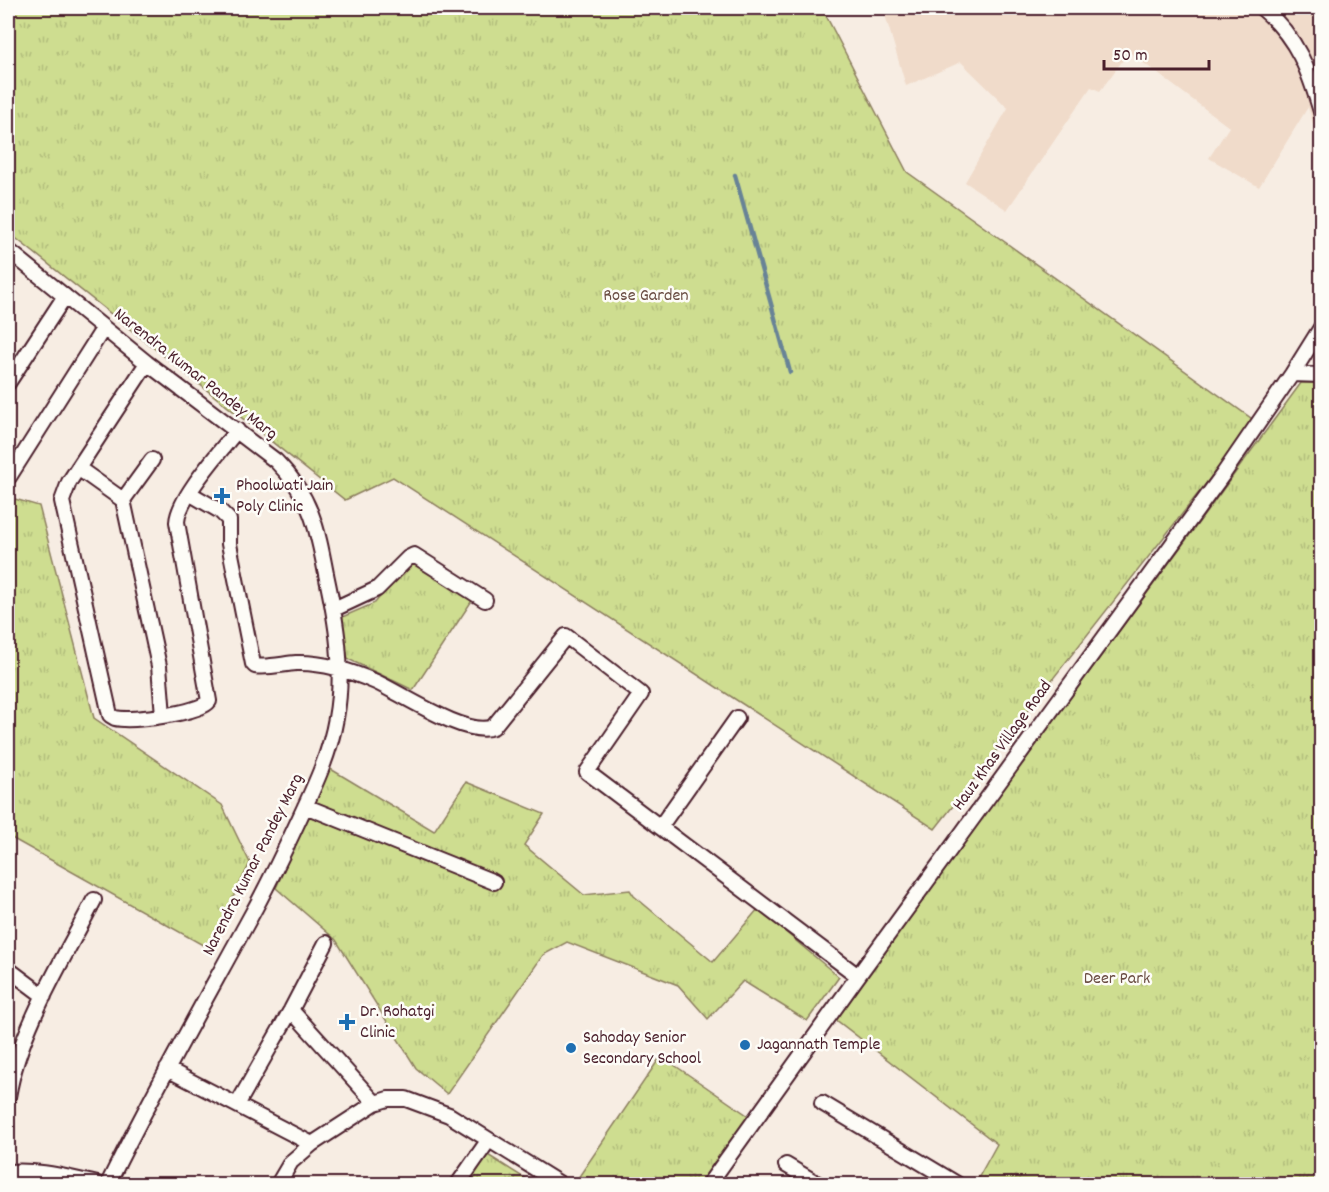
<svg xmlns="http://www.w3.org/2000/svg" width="1329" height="1192" font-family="Dekko,sans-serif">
	<defs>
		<pattern id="park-tufts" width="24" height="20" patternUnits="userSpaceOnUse" patternTransform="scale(1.5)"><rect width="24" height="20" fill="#cedd90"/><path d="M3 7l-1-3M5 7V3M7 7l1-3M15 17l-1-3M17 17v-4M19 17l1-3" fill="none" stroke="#b2bd7c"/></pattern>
	</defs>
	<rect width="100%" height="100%" fill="#f7ede3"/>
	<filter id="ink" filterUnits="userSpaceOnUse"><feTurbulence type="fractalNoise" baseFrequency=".0167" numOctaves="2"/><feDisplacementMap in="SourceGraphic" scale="12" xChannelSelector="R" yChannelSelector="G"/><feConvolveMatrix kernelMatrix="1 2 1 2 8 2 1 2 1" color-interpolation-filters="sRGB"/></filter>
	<g filter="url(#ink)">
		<!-- built -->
		<path fill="#f0dbca" d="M883,8H1321V151L1308,107L1259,187L1209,158L1229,127L1129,52L1100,91L1091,87L1007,210L965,182L1008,108L961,62L906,86Z"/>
		<!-- park -->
		<path fill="url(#park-tufts)" stroke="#8c7e5e" stroke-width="1.5" d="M8,8H822L907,172L1255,421L935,829L393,477L345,500L8,232Z
			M1301,383H1321V1184H975L997,1144L835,1019Z
			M8,497L39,506L94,718L222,805L250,863L208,948L8,836Z
			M416,552L479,590L413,690L348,659L340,618L375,603Z
			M329,768L434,831L466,782L544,814L524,845L584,895L630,890L634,896L713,962L758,909L839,977L807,1021L743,981L708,1019L678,985L567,942L543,955L447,1094L416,1068L336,940L276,888Z
			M661,1056L750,1117L704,1184H588L578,1178Z
			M483,1152L534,1184H463Z"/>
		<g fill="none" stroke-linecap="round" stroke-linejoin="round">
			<!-- stream -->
			<path stroke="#688396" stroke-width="4.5" d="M735,175L790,372"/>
			<defs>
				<path id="minor" d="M1262,8C1298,38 1309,71 1322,115
					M8,250L147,363L276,461C311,496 317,527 326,574C336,620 345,670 336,718C330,753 316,783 301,815C284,852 266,889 246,925C199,1011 151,1096 108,1184
					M147,363L69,482L62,501L110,715L115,718C131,722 201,713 209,701L177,522C178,498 221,451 237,430
					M1292,374L1322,375
					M8,383L65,296
					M78,468L123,500L152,460
					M9,477L103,329
					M189,493L220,511L229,520V544L253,664L255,666C268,668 283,664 296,663C323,662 351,671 376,682C402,694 467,738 493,727L566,636L641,694L587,772L858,976
					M123,500L159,666L163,715
					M334,609L377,589L408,558L414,555L485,600
					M305,806L494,882
					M660,827L737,718
					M8,969L44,996
					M291,1010L375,1103
					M167,1069L312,1144
					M8,1097C19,1030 63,960 94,900
					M822,1103L957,1184
					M237,1105L291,1010L326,943
					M786,1165L818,1184
					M8,1172C39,1169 68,1178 98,1184
					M278,1184L291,1162L312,1144L375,1103L388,1099H406L449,1115L560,1184
					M458,1184L488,1141
					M709,1184L858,976L1224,473L1292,374L1322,326"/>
			</defs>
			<!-- minor casing -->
			<use href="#minor" stroke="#4a1f2b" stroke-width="18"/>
			<!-- minor -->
			<use href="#minor" stroke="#fdfcf7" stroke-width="14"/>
		</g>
	</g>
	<!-- markers -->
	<g fill="#1f6fb2" stroke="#fdfcf7" stroke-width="2">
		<path d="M219 487h6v6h6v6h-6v6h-6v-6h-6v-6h6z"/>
		<path d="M344 1013h6v6h6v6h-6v6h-6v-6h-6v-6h6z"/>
		<circle cx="745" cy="1045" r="6"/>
		<circle cx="571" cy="1048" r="6"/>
	</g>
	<g text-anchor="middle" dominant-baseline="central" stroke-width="5" stroke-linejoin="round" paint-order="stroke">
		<!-- park labels -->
		<g font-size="18" fill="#6b4e44" stroke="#fdfcf7">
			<text x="646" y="296">Rose Garden</text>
			<text x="1117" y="979">Deer Park</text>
		</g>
		<!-- street labels -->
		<g font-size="18" fill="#4a1f2b" stroke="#fdfcf7">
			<text transform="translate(195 375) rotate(38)">Narendra Kumar Pandey Marg</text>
			<text transform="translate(1003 746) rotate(-54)">Hauz Khas Village Road</text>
			<text transform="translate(254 865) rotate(-63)">Narendra Kumar Pandey Marg</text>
		</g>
		<!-- poi labels -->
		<g font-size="18" fill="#4a1f2b" stroke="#fdfcf7" text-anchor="start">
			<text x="236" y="486">Phoolwati Jain<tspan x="236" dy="21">Poly Clinic</tspan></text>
			<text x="360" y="1012">Dr. Rohatgi<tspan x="360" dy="21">Clinic</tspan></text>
			<text x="583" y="1038">Sahoday Senior<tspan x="583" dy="21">Secondary School</tspan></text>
			<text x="757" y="1045">Jagannath Temple</text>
		</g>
	</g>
	<!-- margin -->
	<rect width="1329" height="1192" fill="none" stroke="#fdfcf7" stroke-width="30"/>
	<rect x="15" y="15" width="1299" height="1162" fill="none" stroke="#4a1f2b" stroke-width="2" filter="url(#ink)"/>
	<!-- scale -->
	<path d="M1104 60v9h105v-9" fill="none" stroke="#4a1f2b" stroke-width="3"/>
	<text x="1113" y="60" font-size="18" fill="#4a1f2b" stroke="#fdfcf7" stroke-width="4.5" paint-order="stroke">50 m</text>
</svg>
